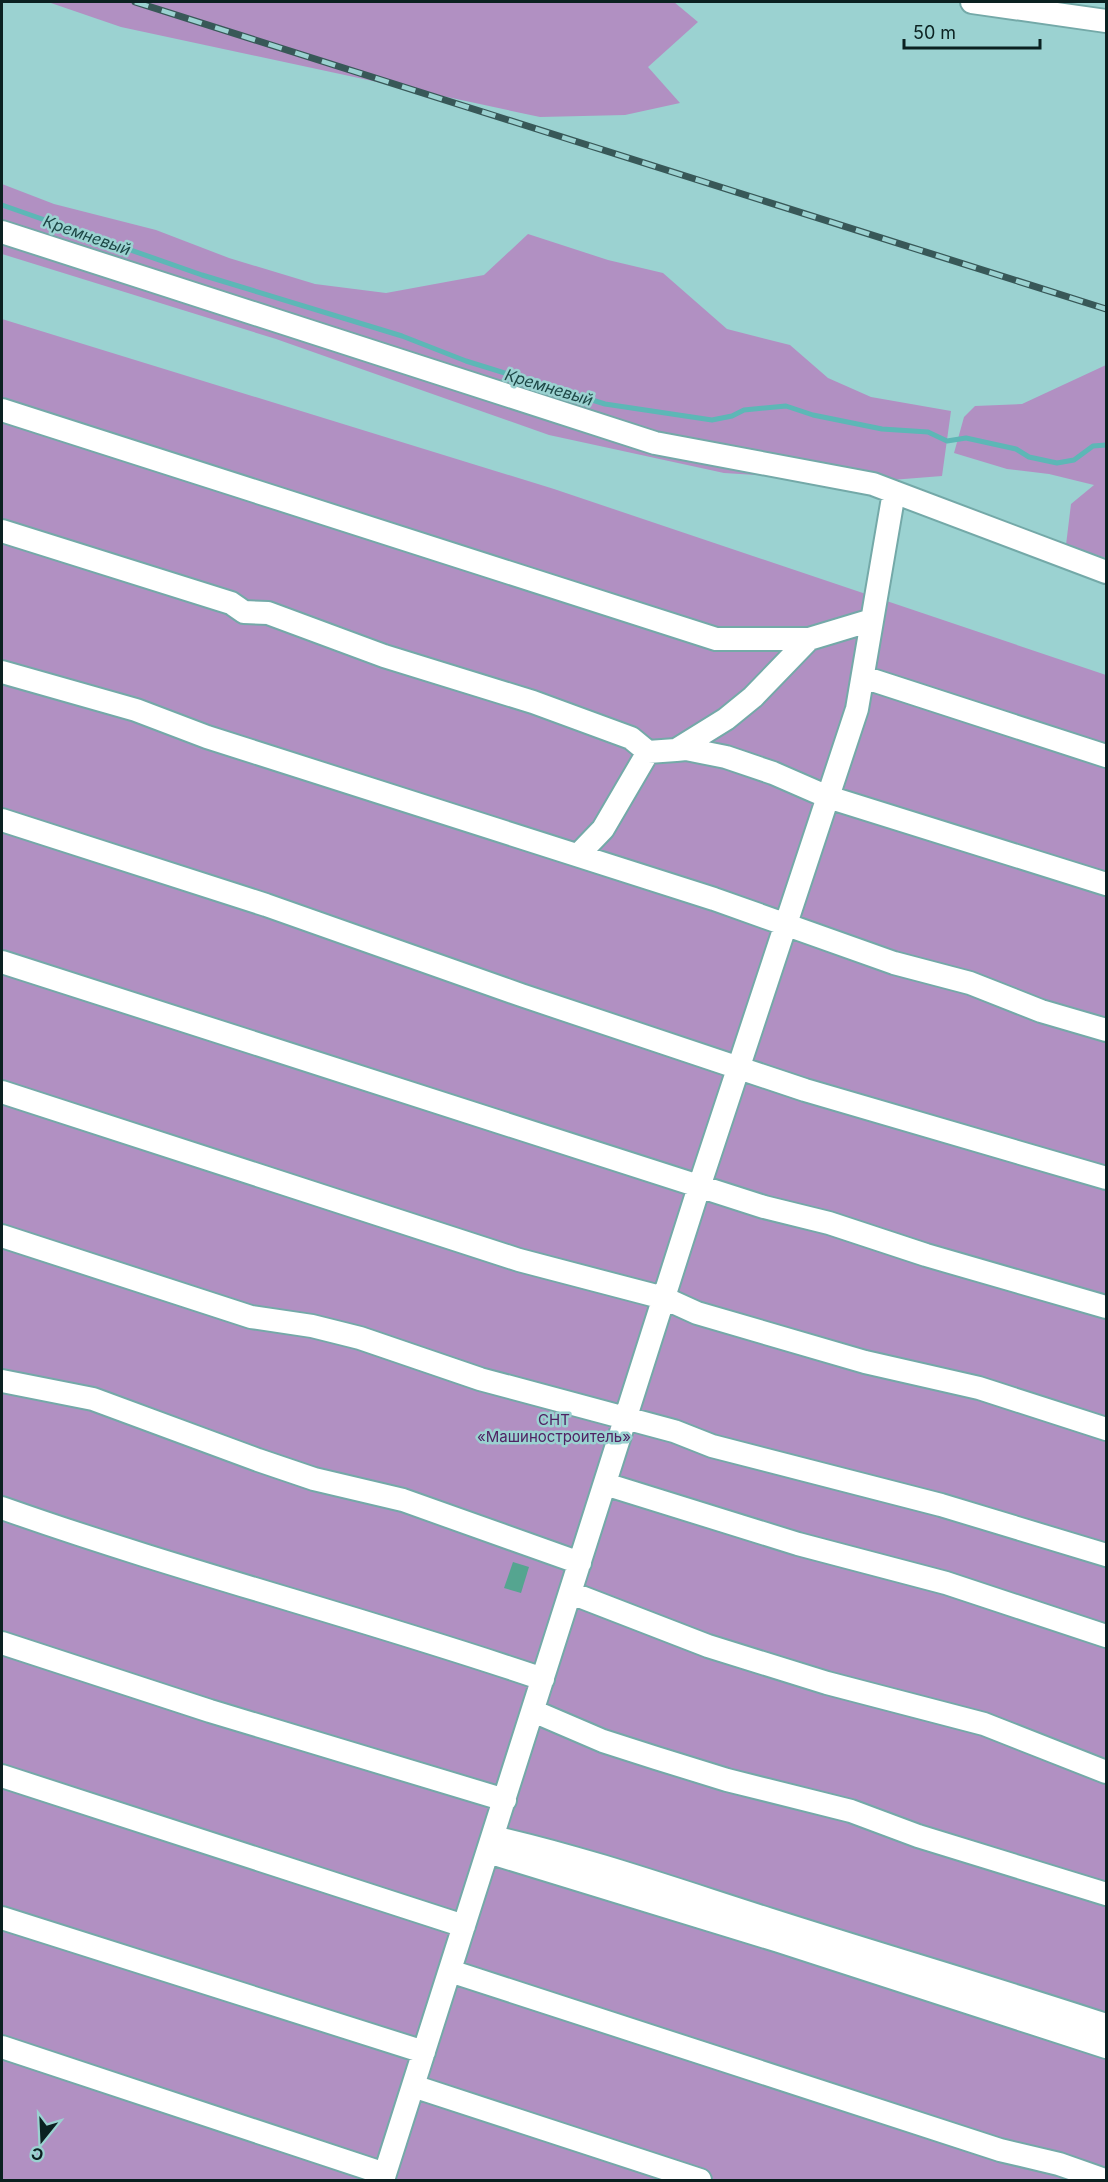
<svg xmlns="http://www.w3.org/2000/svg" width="1108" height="2182" font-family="Inter,sans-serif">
	<rect width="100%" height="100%" fill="#9bd2d1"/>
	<!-- green -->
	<path fill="#b190c2" d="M48,2H674L698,22L648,67L680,103L625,115L540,117L121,27Z
		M2,184L54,204L156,230L229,258L315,284L386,293L484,275L528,234L608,260L663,273L727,329L790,345L828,378L871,397L951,411L942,476L866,482L724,473L549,435L276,339L2,254Z
		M2,319L554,489L1106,675V2180H2Z
		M1106,365V558L1066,545L1071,504L1094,485L1049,474L1007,469L954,453L964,417L975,406L1022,404Z"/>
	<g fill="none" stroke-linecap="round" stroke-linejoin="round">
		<!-- stream -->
		<path stroke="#5db7b6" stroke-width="5" d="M2,205L202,275L402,336L466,361L605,404L712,420L732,416L744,410L786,406L813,415L882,429L928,432L947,441L966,438L1016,449L1029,457L1057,463L1074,460L1093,446L1106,445"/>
	</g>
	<!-- building -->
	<path fill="#55a590" d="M513,1562L529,1567L521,1593L504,1588Z"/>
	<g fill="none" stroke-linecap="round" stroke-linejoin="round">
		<defs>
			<path id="minor" d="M972,2L1106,21
				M2,232L655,443L873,484L894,492L857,709L700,1184L383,2180
				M2,410L716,639H809L872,620
				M894,492L1106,572
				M2,531L231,603L244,612L268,613L384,656L533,702L631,738L648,752
				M2,672L136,710L207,737L714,899L894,963L970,983L1041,1011L1106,1030
				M863,677L1106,756
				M676,750L686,749L726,757L773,773L828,797L1106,884
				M2,820L266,905L521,995L805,1090L1106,1178
				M578,855L603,829L648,752L676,750L726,719L753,697L809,639
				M2,962L764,1207L829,1223L926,1255L1106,1307
				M2,1092L519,1260L664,1298L697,1313L865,1362L979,1388L1106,1429
				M2,1236L251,1317L312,1326L360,1338L480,1379L674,1431L712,1446L941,1505L1106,1555
				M2,1381L93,1399L258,1460L314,1479L403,1500L580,1563
				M605,1484L798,1544L946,1583L1106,1636
				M2,1508C180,1571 364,1618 543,1679
				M571,1593L708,1646L827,1683L984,1724L1106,1772
				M2,1643L210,1711L505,1800
				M533,1711L603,1741L656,1758L727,1780L851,1811L918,1836L1106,1894
				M2,1776L464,1926
				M493,1837C586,1858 677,1890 768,1919C880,1955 994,1988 1106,2025
				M488,1852L779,1941L1106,2047
				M2,1918L424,2052
				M450,1971L1000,2150L1059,2164L1105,2180
				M2,2047L385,2174
				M413,2086L700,2180"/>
		</defs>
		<!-- minor casing -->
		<use href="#minor" stroke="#74a9a8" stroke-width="26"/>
		<!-- minor -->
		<use href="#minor" stroke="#fff" stroke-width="22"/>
		<defs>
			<path id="rail" d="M135,2L1106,309"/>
		</defs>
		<!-- rail casing -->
		<use href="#rail" stroke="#385858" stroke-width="7"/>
		<!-- rail -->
		<use href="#rail" stroke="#9bd2d1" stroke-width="4.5" stroke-dasharray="14" stroke-linecap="butt"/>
	</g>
	<g text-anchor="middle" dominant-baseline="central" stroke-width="5" stroke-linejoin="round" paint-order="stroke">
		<!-- park labels -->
		<g font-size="15" fill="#502263" stroke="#9bd2d1">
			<text x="554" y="1419">СНТ<tspan x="554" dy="17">«Машиностроитель»</tspan></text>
		</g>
		<!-- water labels -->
		<g font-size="16" font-style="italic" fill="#1d4746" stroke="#9bd2d1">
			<text transform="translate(87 235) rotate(19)">Кремневый</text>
			<text transform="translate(549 387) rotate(17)">Кремневый</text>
		</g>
	</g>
	<!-- border -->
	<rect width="1108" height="2182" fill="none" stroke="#0b2121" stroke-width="6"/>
	<!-- north arrow -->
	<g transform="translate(42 2140) rotate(198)" stroke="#9bd2d1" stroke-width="4.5" paint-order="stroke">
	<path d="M0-4.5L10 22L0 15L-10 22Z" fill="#0b2121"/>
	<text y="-9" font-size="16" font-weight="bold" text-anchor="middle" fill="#0b2121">С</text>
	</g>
	<!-- scale -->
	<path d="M904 39v9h136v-9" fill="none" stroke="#0b2121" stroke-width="3"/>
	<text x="913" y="39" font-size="18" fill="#0b2121" stroke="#9bd2d1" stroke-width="4.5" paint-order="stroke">50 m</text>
</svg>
